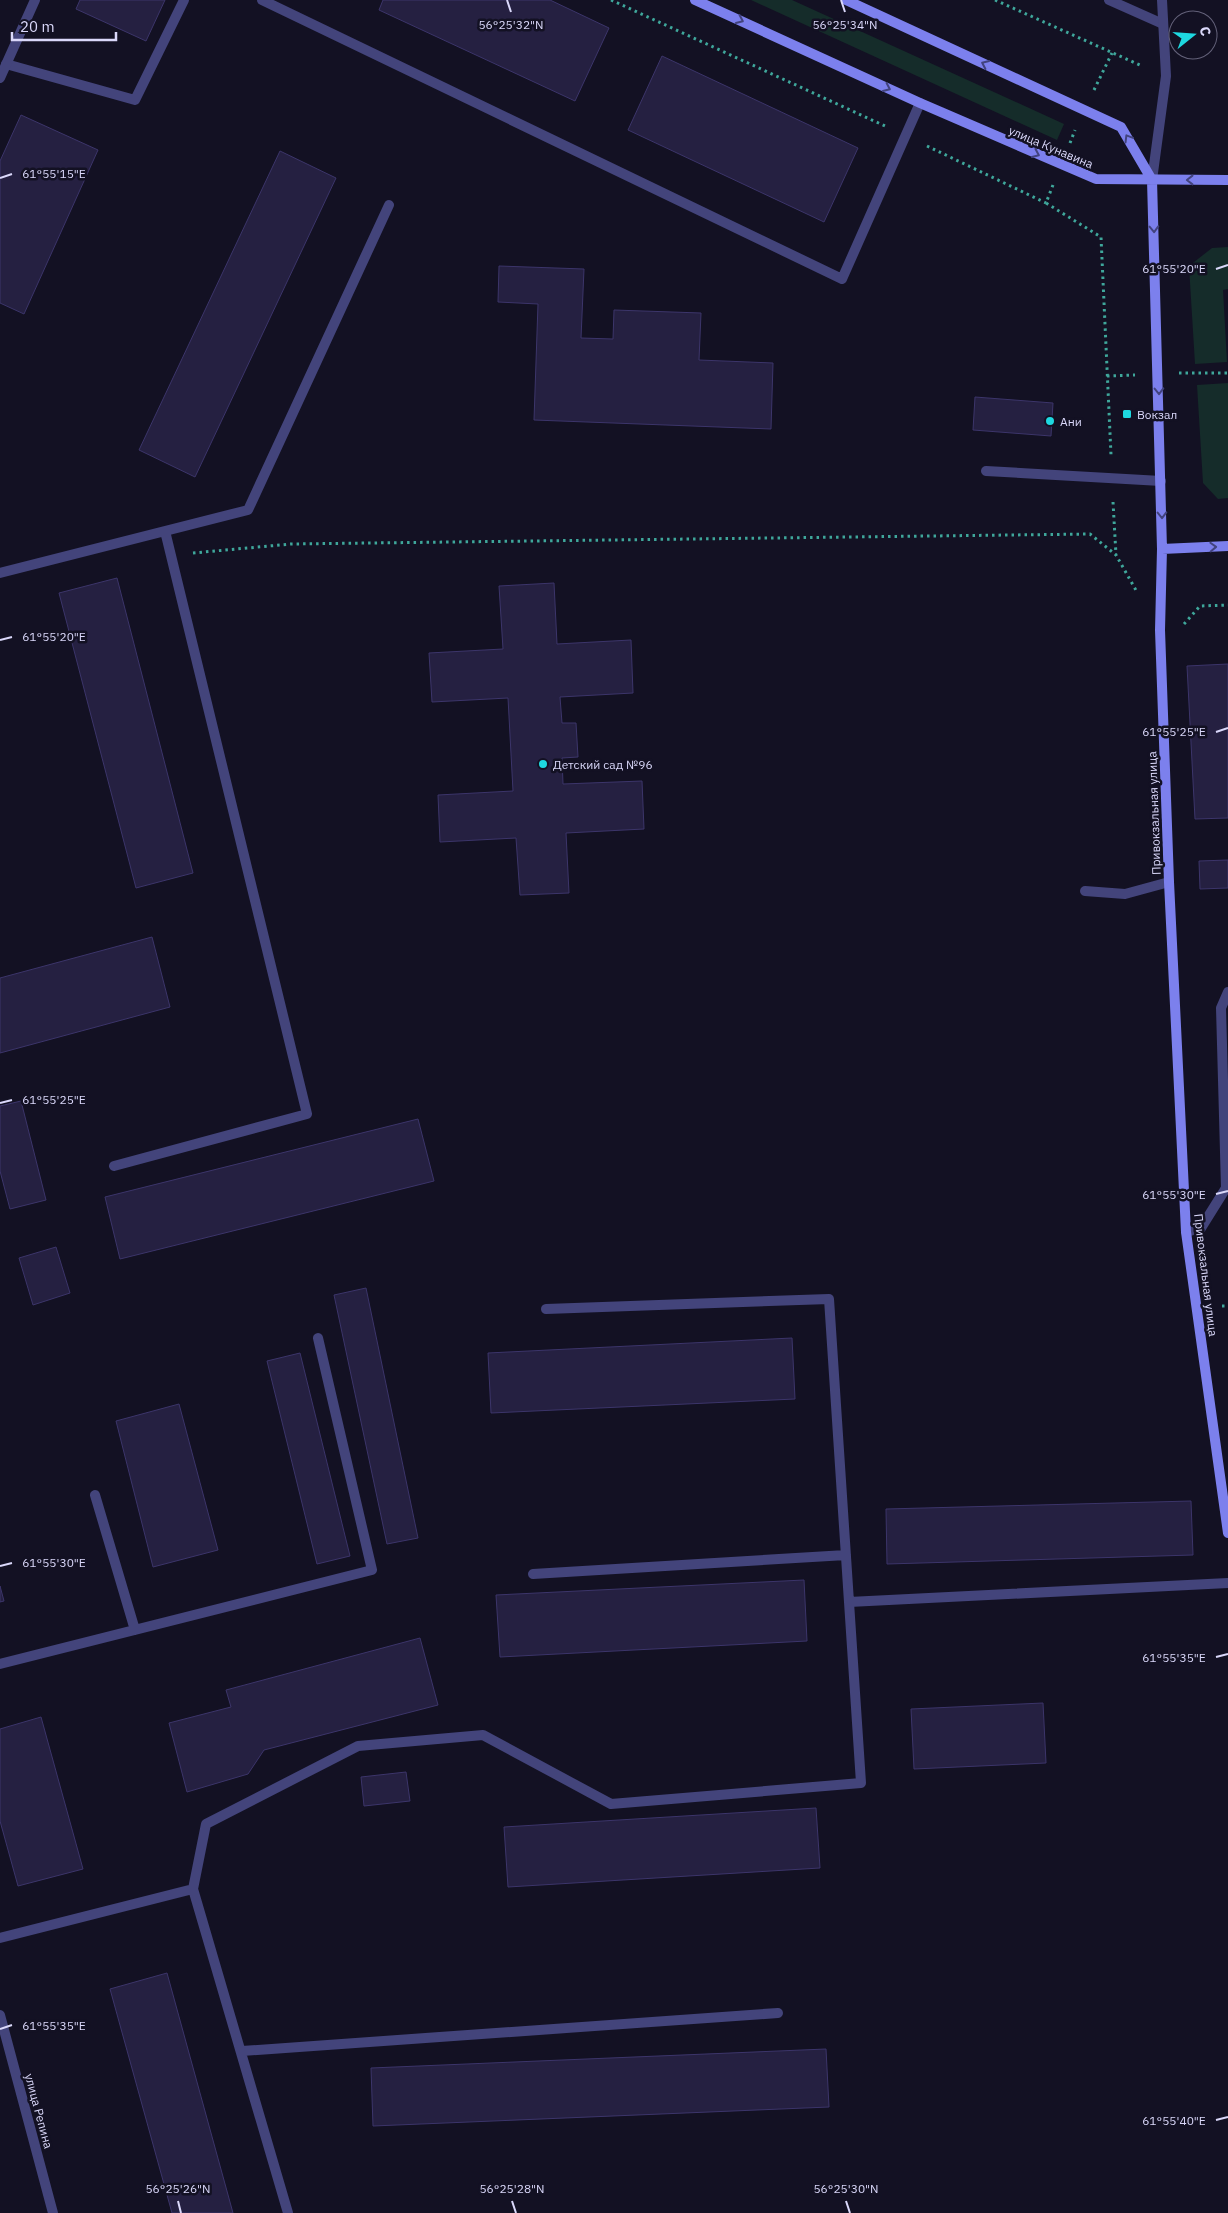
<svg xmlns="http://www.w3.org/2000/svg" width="1228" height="2213" font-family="'IBM Plex Sans',sans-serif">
	<rect width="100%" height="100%" fill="#131123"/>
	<!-- green -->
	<path fill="#152c2a" d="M751,0H792L1064,124L1057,140Z
		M1228,247V289L1223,290L1227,362L1195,364L1189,266L1212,248Z
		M1228,383V498L1218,499L1203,483L1197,385Z"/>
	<!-- building -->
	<path fill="#252041" stroke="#3c356a" d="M80,0H165L146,41L76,9Z
		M383,0H550L609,28L575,101L379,10Z
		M662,56L858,148L824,222L628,130Z
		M21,115L98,150L24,314L0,303V161Z
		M280,151L336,178L195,477L139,450Z
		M499,266L584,269L581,338L613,339L614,310L701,313L699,360L773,363L771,429L534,420L538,304L498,302Z
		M975,397L1053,403L1051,436L973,430Z
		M117,578L193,873L136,888L59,593Z
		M554,583L557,644L631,640L633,693L560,697L562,723H576L578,757L562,758L563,784L642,781L644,829L566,833L569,893L520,895L516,838L440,842L438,795L513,791L508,698L432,702L429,653L503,649L499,586Z
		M1228,664V818L1195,819L1187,666Z
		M1228,860V888L1200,889L1199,861Z
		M152,937L170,1007L0,1053V978Z
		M21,1101L46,1200L10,1209L0,1171V1106Z
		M418,1119L434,1181L120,1259L105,1197Z
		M56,1247L70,1293L33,1305L19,1258Z
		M366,1288L418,1538L387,1544L334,1295Z
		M792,1338L795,1399L491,1413L488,1353Z
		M300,1353L350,1556L317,1564L267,1361Z
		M179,1404L218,1550L153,1567L116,1421Z
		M1191,1501L1193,1555L887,1564L886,1509Z
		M804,1580L807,1641L500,1657L496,1595Z
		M0,1586L4,1601L0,1602Z
		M420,1638L438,1705L264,1750L248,1774L187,1792L169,1723L231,1707L226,1690Z
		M1043,1703L1046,1763L914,1769L911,1709Z
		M41,1717L83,1869L18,1886L0,1821V1729Z
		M406,1772L410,1801L364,1806L361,1777Z
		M816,1808L820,1868L508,1887L504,1827Z
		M167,1973L233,2213H172L110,1989Z
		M826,2049L829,2107L373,2126L371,2068Z"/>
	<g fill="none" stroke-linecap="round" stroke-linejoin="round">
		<!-- path -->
		<path stroke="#3fa79b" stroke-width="3" stroke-dasharray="2.5 4" stroke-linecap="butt" d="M611,0L885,126
			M995,0L1142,66
			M1094,90L1112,53
			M1070,143L1075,130
			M927,146L1046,203
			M1053,185L1046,203L1101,237L1111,455
			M1179,373H1228
			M1107,376L1135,375
			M1113,502L1116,555
			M193,553L291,544L1090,534L1116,555L1137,592
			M1184,624L1200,606L1228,605
			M1222,1306H1228"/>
		<!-- lane -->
		<path stroke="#43447b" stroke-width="10" d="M262,0L842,279L920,103
			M1109,0L1163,24
			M6,64L135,100L184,0
			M986,471L1161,481
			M0,573L248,510L389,205
			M1085,891L1125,894L1169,882
			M114,1166L307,1114L165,531
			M1186,1232L1201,1228L1226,1188L1221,1008L1228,992
			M546,1309L829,1299L849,1602
			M95,1495L135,1630
			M533,1574L846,1555
			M0,1664L372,1570L318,1338
			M193,1889L206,1824L358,1746L483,1735L611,1804L861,1783L849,1602L1228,1583
			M0,1938L193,1889L288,2213
			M242,2051L778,2013"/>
		<!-- street -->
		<path stroke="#43447b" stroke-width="10" d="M0,78L35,0
			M1152,180L1166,76L1162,0
			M0,2015L53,2213"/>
		<!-- secondary -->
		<path stroke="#7c80ed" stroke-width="10" d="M695,0L920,103L1096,179L1228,180
			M846,0L1121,127L1152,180L1162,549L1160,630L1169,882L1186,1232L1228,1533
			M1162,549L1228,546"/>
	</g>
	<!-- one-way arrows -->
	<defs><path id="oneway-chevron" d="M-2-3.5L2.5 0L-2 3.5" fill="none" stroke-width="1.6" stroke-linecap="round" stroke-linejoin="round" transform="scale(1.25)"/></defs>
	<g stroke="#42437e">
		<use href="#oneway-chevron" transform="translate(740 20) rotate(25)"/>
		<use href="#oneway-chevron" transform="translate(985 64) rotate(-155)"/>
		<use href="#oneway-chevron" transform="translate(887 88) rotate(25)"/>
		<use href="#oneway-chevron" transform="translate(1128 138) rotate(-121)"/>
		<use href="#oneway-chevron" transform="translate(1036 154) rotate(24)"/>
		<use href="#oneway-chevron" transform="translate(1190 180) rotate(180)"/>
		<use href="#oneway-chevron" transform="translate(1154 229) rotate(88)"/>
		<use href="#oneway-chevron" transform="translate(1159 391) rotate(89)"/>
		<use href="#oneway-chevron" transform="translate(1162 515) rotate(89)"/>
		<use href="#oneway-chevron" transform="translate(1213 547) rotate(-2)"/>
	</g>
	<!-- ticks -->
	<path fill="none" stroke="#dad8fa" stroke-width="2" d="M507,0L511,12M841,0L845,12M0,178L12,174M1216,269L1228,265M0,640L12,637M1216,732L1228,728M0,1103L12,1100M1216,1194L1228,1191M0,1566L12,1563M1216,1657L1228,1654M0,2029L12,2025M1216,2120L1228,2117M178,2201L181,2213M512,2201L516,2213M846,2201L850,2213"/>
	<!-- markers -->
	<g fill="#1ed8e0" stroke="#131123" stroke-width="2">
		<rect x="1122" y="409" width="10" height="10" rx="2.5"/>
		<circle cx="1050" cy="421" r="5"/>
		<circle cx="543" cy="764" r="5"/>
	</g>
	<g text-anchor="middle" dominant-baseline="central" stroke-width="5" stroke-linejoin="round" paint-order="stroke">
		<!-- street labels -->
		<g font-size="12" fill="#dad8fa" stroke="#131123">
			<text transform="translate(1051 147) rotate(23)">улица Кунавина</text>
			<text transform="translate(1154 813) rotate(-92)">Привокзальная улица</text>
			<text transform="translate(1206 1275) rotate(83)">Привокзальная улица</text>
			<text transform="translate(39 2111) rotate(75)">улица Репина</text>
		</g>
		<!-- poi labels -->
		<g font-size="12" fill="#dad8fa" stroke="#131123" text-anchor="start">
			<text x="1137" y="414">Вокзал</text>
			<text x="1060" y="421">Ани</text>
			<text x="553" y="764">Детский сад №96</text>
		</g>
	</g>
	<g font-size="12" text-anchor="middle" fill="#dad8fa" stroke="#131123" stroke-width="5" stroke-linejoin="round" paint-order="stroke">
		<text x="511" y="29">56°25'32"N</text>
		<text x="845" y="29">56°25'34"N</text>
		<text x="54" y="178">61°55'15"E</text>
		<text x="1174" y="273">61°55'20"E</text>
		<text x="54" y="641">61°55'20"E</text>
		<text x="1174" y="736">61°55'25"E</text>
		<text x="54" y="1104">61°55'25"E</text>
		<text x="1174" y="1199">61°55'30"E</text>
		<text x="54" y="1567">61°55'30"E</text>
		<text x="1174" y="1662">61°55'35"E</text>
		<text x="54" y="2030">61°55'35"E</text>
		<text x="1174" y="2125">61°55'40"E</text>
		<text x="178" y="2193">56°25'26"N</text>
		<text x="512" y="2193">56°25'28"N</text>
		<text x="846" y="2193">56°25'30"N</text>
	</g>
	<!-- north arrow -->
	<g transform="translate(1193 35) rotate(73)"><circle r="24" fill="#131123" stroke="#636179"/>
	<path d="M0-4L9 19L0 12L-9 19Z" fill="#1ed8e0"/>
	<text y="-8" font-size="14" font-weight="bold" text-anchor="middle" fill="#dad8fa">С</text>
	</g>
	<!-- scale -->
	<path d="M12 32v8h104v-8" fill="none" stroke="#dad8fa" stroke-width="2.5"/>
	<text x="20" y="32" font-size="15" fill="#dad8fa" stroke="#131123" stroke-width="4" paint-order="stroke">20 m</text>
</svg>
